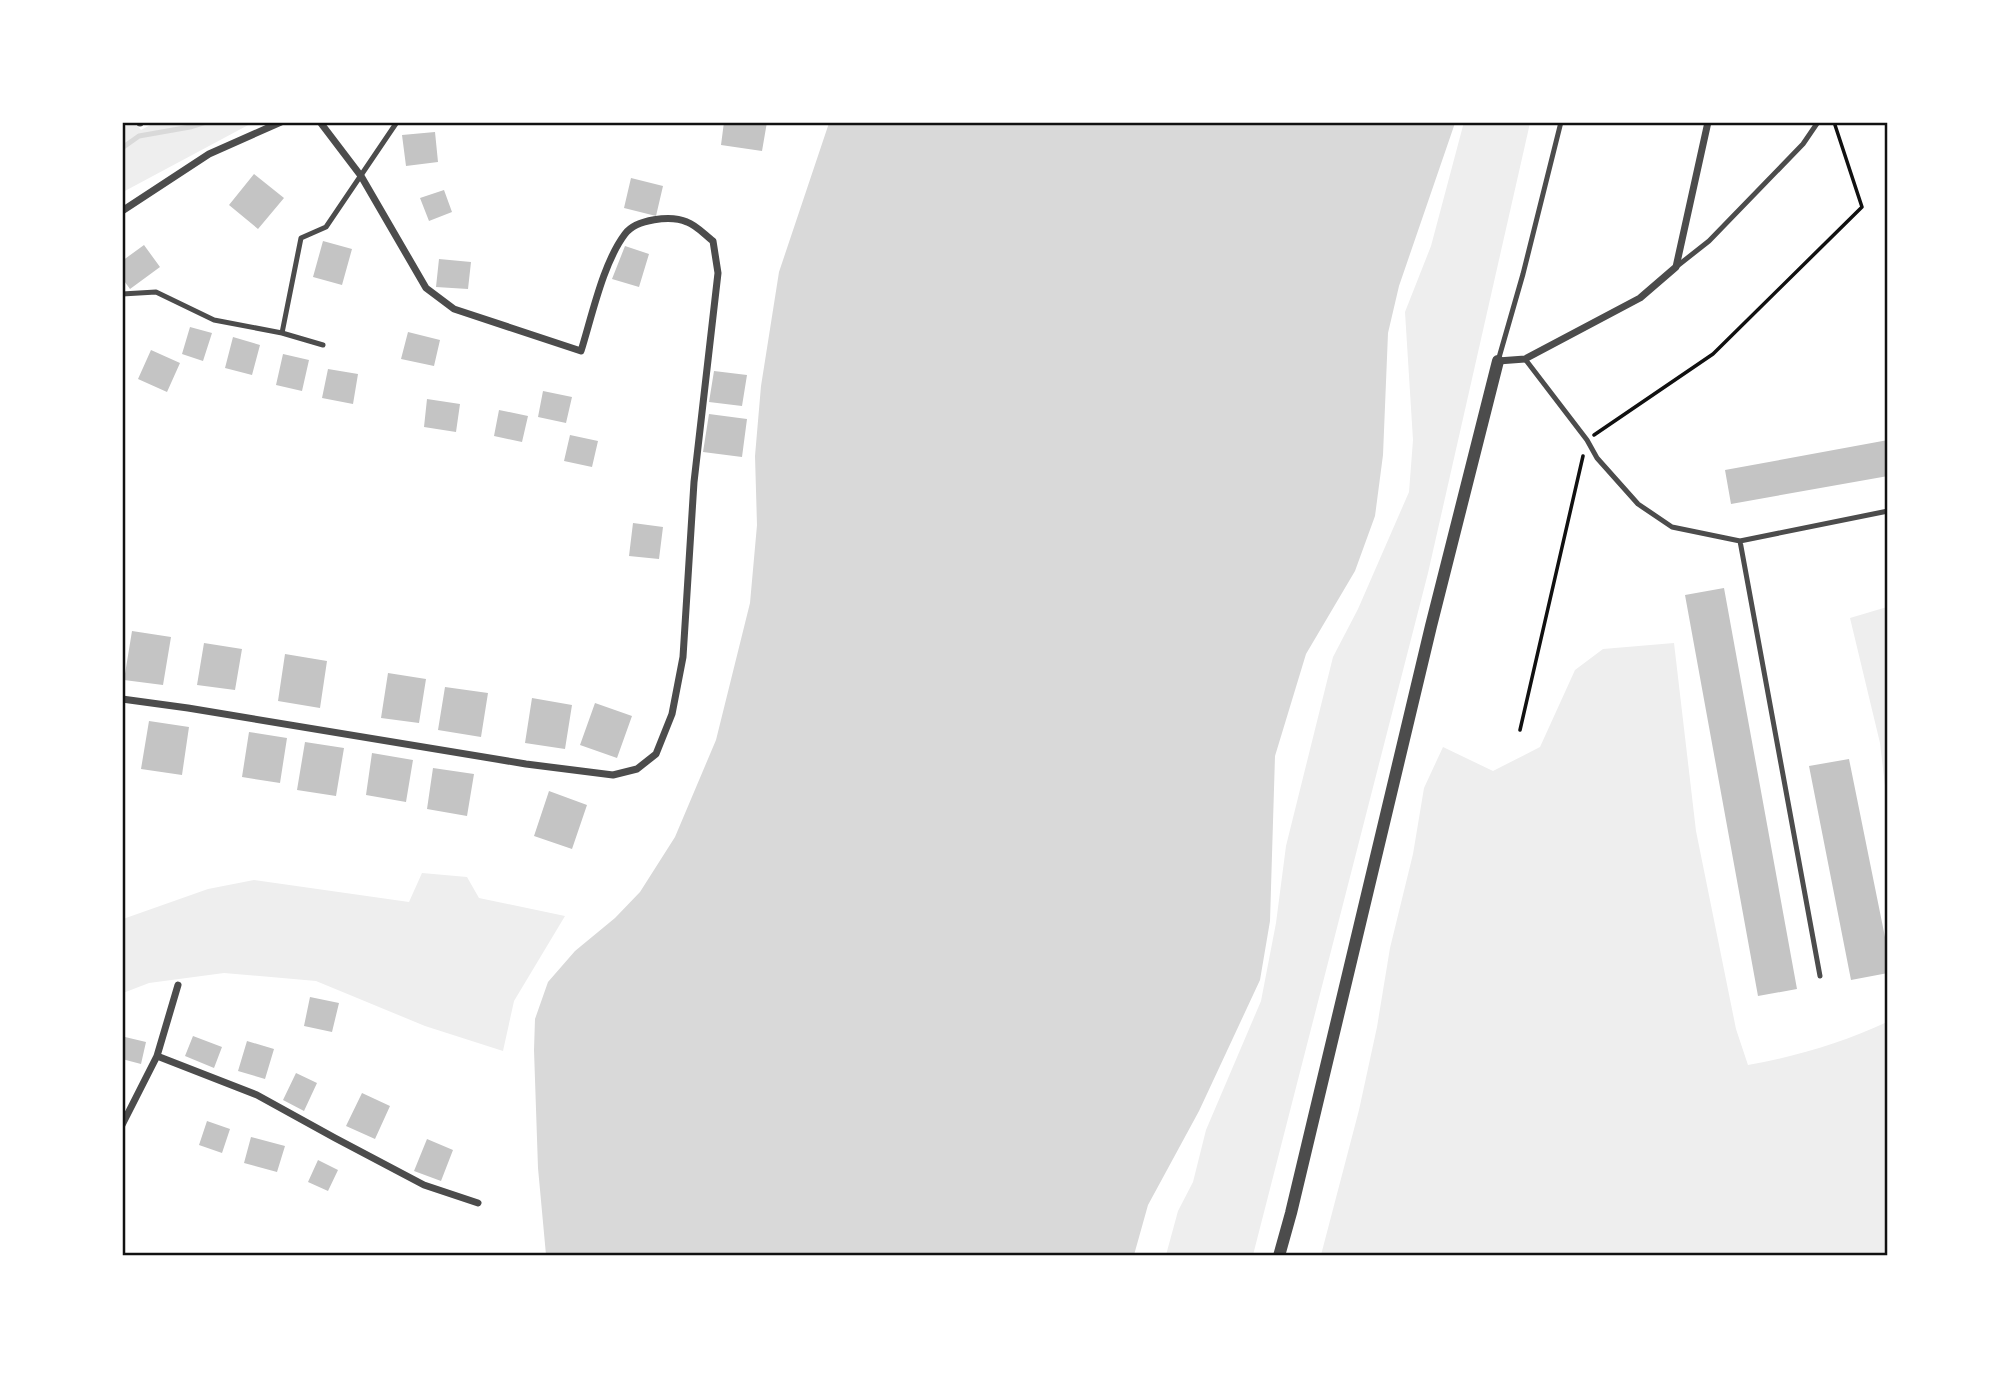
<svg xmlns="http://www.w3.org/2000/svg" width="2010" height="1378" font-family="'Golos Text',sans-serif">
	<rect width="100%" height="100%" fill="#fff"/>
	<!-- green -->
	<path fill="#eee" d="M1464,122L1530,123L1428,573L1253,1255H1166L1178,1211L1193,1182L1206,1130L1261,1001L1276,923L1286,846L1333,657L1358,609L1409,492L1413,440L1405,312L1431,246Z
		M130,123H135L141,130L154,123H252L123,192V128Z
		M1887,607H1888L1887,803L1880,743L1850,618Z
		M1674,643L1696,831L1736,1029L1748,1065C1795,1057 1844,1042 1887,1022V1255H1321L1359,1110L1377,1027L1390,948L1413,854L1424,788L1443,747L1493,771L1540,747L1575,670L1603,649Z
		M422,873L467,877L479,898L565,916L514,1001L503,1051L425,1026L316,981L224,973L149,983L123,993V919L208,889L254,880L409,902Z"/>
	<!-- water -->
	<path fill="#d9d9d9" d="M829,123H1455L1399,286L1388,333L1383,455L1375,516L1355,571L1306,654L1275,756L1270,921L1260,980L1199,1111L1148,1205L1134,1255H546L538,1168L534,1050L535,1019L548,982L575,951L615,918L640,892L675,837L716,740L750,603L757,525L755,456L761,386L779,272Z"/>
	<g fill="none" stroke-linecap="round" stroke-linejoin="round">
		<!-- stream -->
		<path stroke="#d9d9d9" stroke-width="5" d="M122,148L139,136L190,127L206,122"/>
	</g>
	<!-- building -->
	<path fill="#c4c4c4" d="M724,122H767L762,151L721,145Z
		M435,132L438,162L406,166L402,135Z
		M254,174L284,198L258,229L229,205Z
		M631,178L663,186L656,216L624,208Z
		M444,190L452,212L429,221L420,198Z
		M323,241L352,249L342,285L313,277Z
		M144,245L160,267L130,289L122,278V261Z
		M625,246L649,254L639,287L612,279Z
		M439,259L471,262L468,289L436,287Z
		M190,327L212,333L203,361L182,354Z
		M408,332L440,340L434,366L401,359Z
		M233,337L260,345L252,375L225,368Z
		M151,350L180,363L167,392L138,379Z
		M283,354L309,360L302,391L276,385Z
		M328,369L358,374L353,404L322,398Z
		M714,371L747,375L742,406L709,402Z
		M543,391L572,397L566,423L538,417Z
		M427,399L460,404L456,432L424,427Z
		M499,410L528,416L522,442L494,436Z
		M709,414L747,419L742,457L703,452Z
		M570,435L598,441L592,467L564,461Z
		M1888,440V476L1731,504L1725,470Z
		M633,523L663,527L659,559L629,556Z
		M1724,588L1797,989L1758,996L1685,595Z
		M132,631L171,637L163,685L124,680Z
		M204,643L242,649L235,690L197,685Z
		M285,654L327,661L320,708L278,701Z
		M388,673L426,679L419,723L381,718Z
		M445,687L488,693L481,737L438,730Z
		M532,698L572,705L565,749L525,743Z
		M595,703L632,716L617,758L580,745Z
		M149,721L189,727L182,775L141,769Z
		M249,732L287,738L280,783L242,777Z
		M305,742L344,748L336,796L297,790Z
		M372,753L413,760L406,802L366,795Z
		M1849,759L1888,952V973L1851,980L1809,766Z
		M433,768L474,774L467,816L427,809Z
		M549,791L587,805L572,849L534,836Z
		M310,997L339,1003L332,1032L304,1026Z
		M193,1036L222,1047L214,1068L185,1056Z
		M125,1037L146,1042L141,1064L122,1059Z
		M247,1041L274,1049L265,1079L238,1071Z
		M296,1073L317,1083L304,1111L283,1100Z
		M362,1093L390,1106L375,1139L346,1126Z
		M207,1121L230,1129L222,1153L199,1145Z
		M251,1137L285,1146L277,1172L244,1163Z
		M427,1139L453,1150L441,1181L414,1171Z
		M318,1160L338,1170L328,1191L308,1182Z"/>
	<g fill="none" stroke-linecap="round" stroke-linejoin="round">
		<!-- path -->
		<path stroke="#111" stroke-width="3.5" d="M1594,435L1713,354L1862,207L1834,122
			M1520,730L1583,456"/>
		<!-- service -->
		<path stroke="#4c4c4c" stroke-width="5" d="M1676,267L1709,241L1803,144L1818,122
			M122,294L156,292L214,320L282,333L323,345
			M282,333L301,238L326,227L397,122
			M1525,359L1587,440L1597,458L1638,504L1672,527L1740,541L1888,511
			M1498,361L1523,274L1561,122
			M1740,541L1820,976"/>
		<!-- minor -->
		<path stroke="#4c4c4c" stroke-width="7" d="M140,123V122
			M122,211L209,154L281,122
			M1498,361L1525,359L1640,298L1676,267L1708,122
			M122,699L188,708L526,764L613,775L637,769L656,754L672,714L683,657L694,482L718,273L713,241C705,235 696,225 687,222C671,215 636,219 625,234C603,263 592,316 581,351L454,309L426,288L361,176L320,122
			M157,1056L257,1095L335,1138L424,1185L478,1203
			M122,1125L157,1056L178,985"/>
		<!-- tertiary -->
		<path stroke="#4c4c4c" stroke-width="12" d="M1279,1256L1291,1213L1431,626L1498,361"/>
	</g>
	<!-- border -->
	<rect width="2010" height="1378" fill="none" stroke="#ffffff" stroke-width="248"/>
	<rect x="124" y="124" width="1762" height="1130" fill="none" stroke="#111" stroke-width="2.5"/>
</svg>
